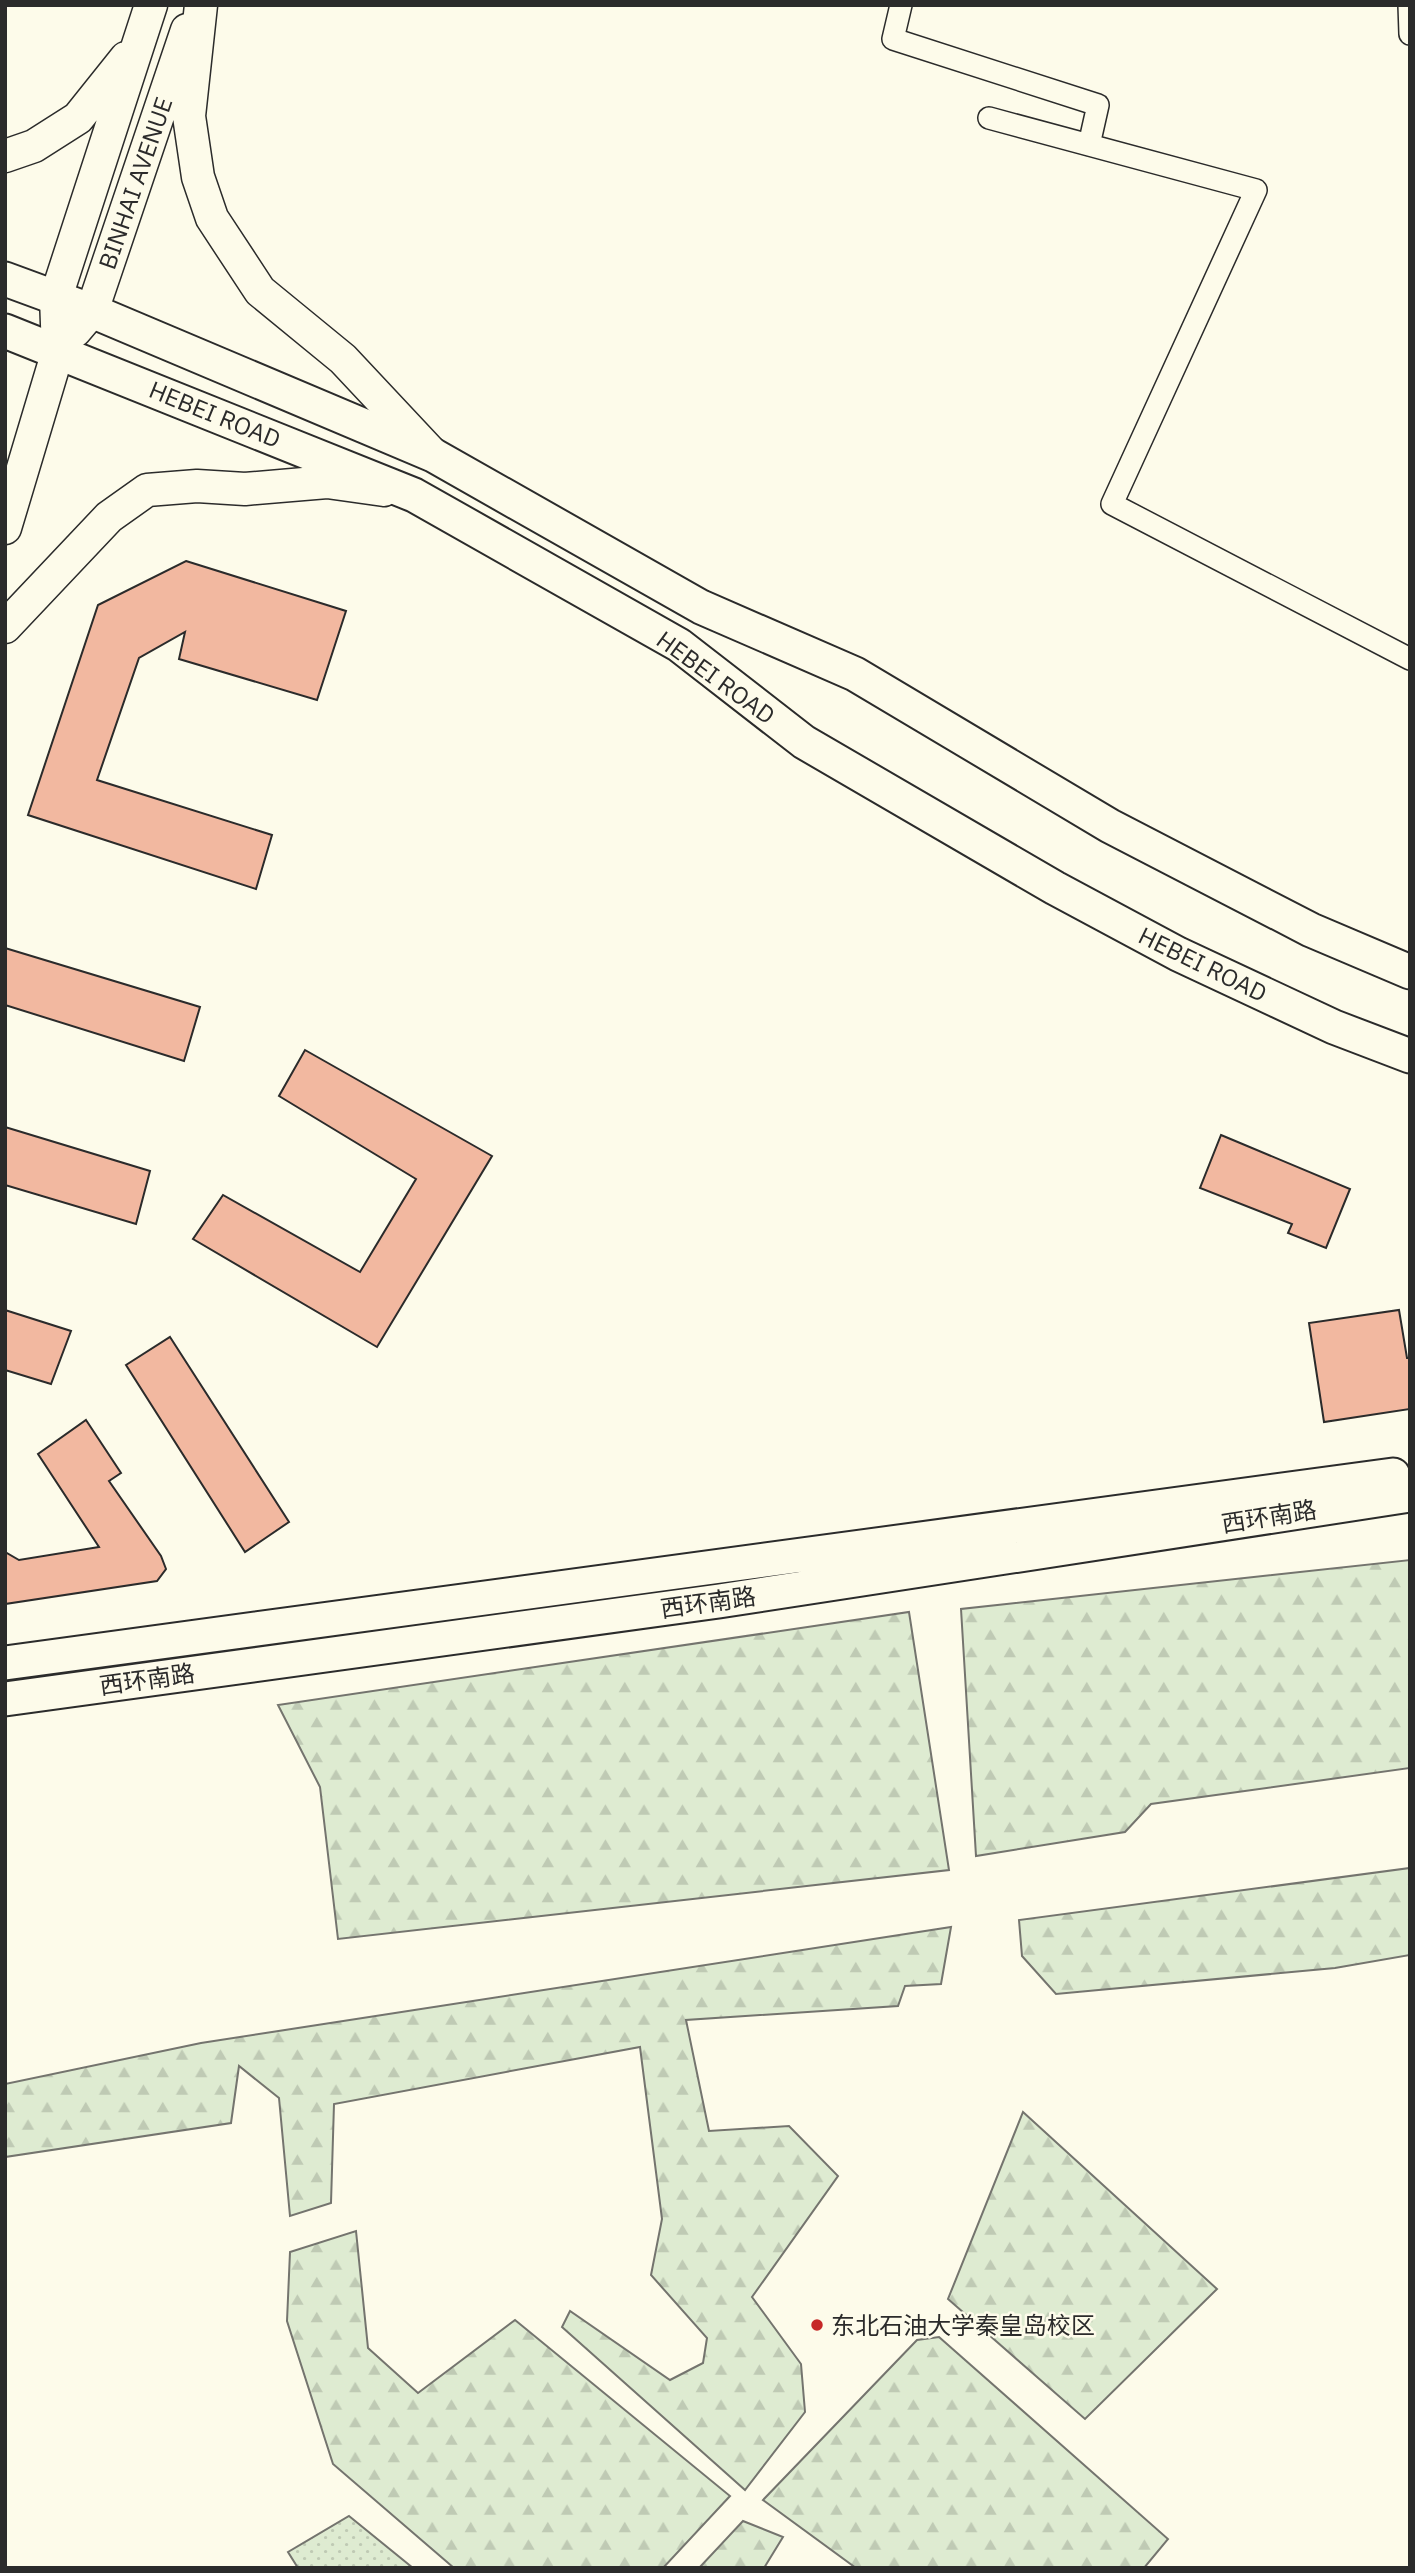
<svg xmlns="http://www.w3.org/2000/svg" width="1415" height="2573" font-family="'IBM Plex Sans','Noto Sans SC',sans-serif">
	<defs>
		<pattern id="grass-dots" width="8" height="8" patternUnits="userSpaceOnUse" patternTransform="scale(1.75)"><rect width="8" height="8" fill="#deebd1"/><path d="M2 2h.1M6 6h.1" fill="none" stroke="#bfcab4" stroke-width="1.8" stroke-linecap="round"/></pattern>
		<pattern id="forest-firs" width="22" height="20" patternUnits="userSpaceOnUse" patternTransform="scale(1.75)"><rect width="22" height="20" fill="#deebd1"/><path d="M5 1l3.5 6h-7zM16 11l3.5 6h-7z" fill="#bfcab4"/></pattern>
	</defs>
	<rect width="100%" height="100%" fill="#fdfbea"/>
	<!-- grass -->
	<path fill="url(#grass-dots)" stroke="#74746e" stroke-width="2" d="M349,2516L413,2568H298L288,2552Z"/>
	<!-- forest -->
	<path fill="url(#forest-firs)" stroke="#74746e" stroke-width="2" d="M1410,1560V1768L1151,1804L1125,1832L976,1856L961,1609Z
		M909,1612L949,1870L338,1939L320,1787L278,1705Z
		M1410,1868V1955L1335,1968L1056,1994L1022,1956L1019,1920Z
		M951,1927L941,1984L905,1986L898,2006L686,2020L709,2131L789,2126L838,2176L752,2297L801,2364L805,2412L745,2490L562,2327L570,2311L670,2380L703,2363L707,2338L651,2275L662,2219L640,2047L334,2104L331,2203L290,2216L279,2098L239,2066L231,2123L5,2157V2084L201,2043Z
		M1023,2112L1217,2289L1085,2419L948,2299Z
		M356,2231L368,2348L418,2393L515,2320L730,2496L663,2568H454L333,2464L287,2321L290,2252Z
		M939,2337L1168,2539L1144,2568H856L763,2500L917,2340Z
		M743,2521L783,2537L764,2568H699Z"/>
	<!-- building -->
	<path fill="#f2b8a0" stroke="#2b2b2b" stroke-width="2" d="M186,561L346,611L317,700L179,659L185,632L139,658L97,780L272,835L256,889L28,815L98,605Z
		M5,948L200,1007L184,1061L5,1005Z
		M305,1050L492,1156L377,1347L193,1239L223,1195L360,1272L416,1179L279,1096Z
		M5,1127L150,1171L136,1224L5,1185Z
		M1221,1135L1350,1189L1326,1248L1288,1233L1292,1224L1200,1188Z
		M5,1310L71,1331L51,1384L5,1370Z
		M1399,1310L1407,1358H1410V1409L1324,1422L1309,1323Z
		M170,1337L289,1522L245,1552L126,1365Z
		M86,1420L121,1473L109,1481L161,1556L166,1569L157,1581L5,1604V1552L19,1560L99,1547L38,1454Z"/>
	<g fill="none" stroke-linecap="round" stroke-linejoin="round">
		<defs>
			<path id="minor" d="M901,5L893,39L1098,105L1089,145
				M1409,5L1410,34
				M989,118L1256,190L1112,504L1410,659"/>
			<path id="primary" d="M201,5L189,116L198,177L212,218L260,291L343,359L433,455
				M5,156L34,146L78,118L126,58
				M75,331L92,311L187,30
				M5,528L58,351L56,297L151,5
				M5,627L109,517L147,490L197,486L245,489L327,482L384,490"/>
			<path id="trunk" d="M5,279L92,311L433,455L701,607L855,674L1110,826L1311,930L1410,972
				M5,331L414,495L679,645L804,742L1055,888L1178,954L1334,1027L1410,1056
				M5,1663L1393,1475
				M5,1699L719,1601L1410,1495"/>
		</defs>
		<!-- minor casing -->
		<use href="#minor" stroke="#2b2b2b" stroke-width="24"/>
		<!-- primary casing -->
		<use href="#primary" stroke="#2b2b2b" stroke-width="35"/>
		<!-- trunk casing -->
		<use href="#trunk" stroke="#2b2b2b" stroke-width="37"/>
		<!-- minor -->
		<use href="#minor" stroke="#fdfbea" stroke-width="21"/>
		<!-- primary -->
		<use href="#primary" stroke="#fdfbea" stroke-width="32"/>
		<!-- trunk -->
		<use href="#trunk" stroke="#fdfbea" stroke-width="33"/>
	</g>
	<!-- markers -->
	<circle fill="#c62828" stroke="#fdfbea" stroke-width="2.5" cx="817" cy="2325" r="7"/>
	<g text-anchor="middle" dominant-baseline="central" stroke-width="5" stroke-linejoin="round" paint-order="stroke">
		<!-- street labels -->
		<g font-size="24" fill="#2b2b2b" stroke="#fdfbea">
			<text transform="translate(135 183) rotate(-71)">BINHAI AVENUE</text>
			<text transform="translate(215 414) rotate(22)">HEBEI ROAD</text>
			<text transform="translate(716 677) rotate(36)">HEBEI ROAD</text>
			<text transform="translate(1203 964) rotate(26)">HEBEI ROAD</text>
			<text transform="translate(1269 1516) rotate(-9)">西环南路</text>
			<text transform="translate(708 1602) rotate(-8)">西环南路</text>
			<text transform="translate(147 1679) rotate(-8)">西环南路</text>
		</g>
		<!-- poi labels -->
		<g font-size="24" fill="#2b2b2b" stroke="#fdfbea" text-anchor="start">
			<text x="831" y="2325">东北石油大学秦皇岛校区</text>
		</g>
	</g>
	<!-- border -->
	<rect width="1415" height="2573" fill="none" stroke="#2b2b2b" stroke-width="14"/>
</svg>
